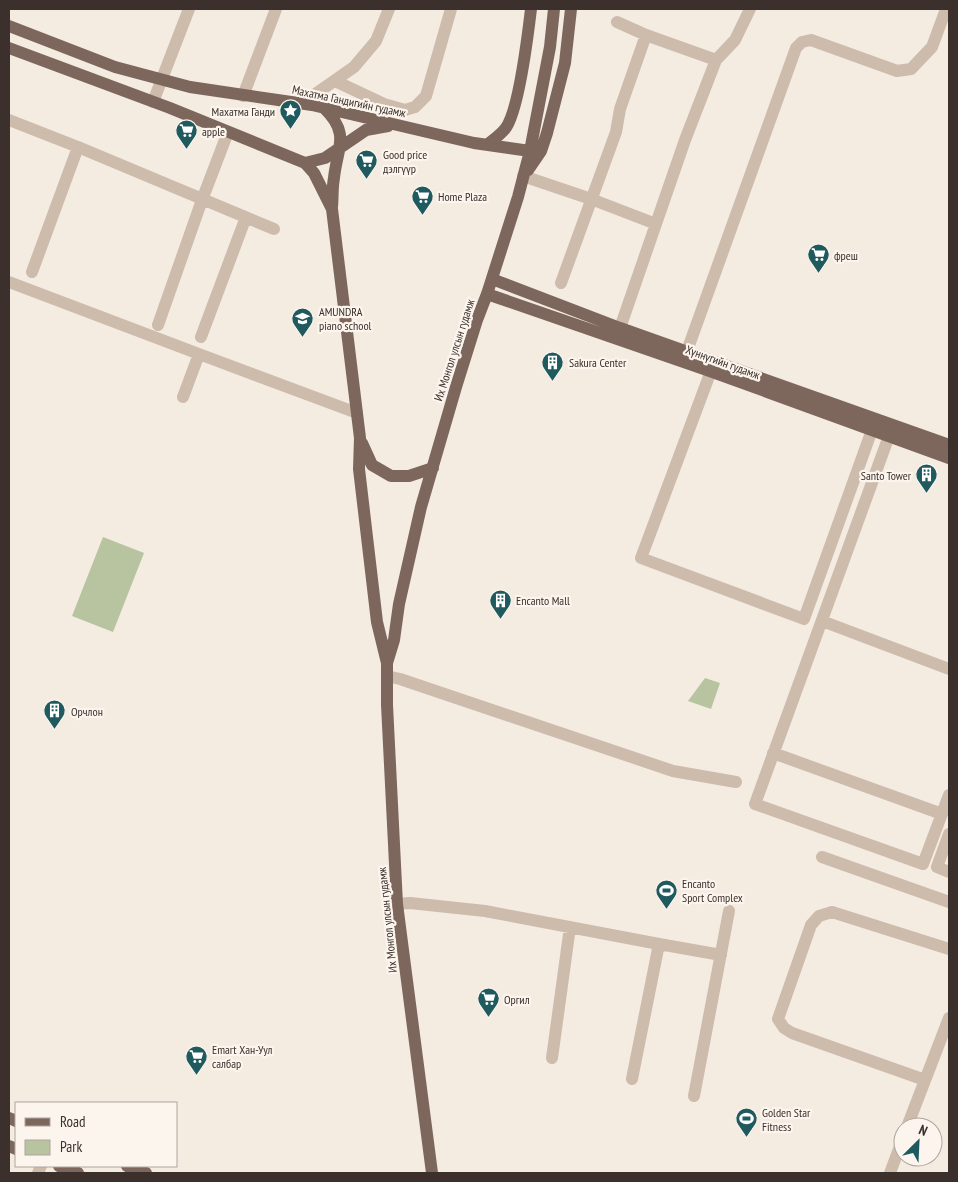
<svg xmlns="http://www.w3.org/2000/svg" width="958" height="1182" font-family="'PT Sans Narrow',sans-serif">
	<rect width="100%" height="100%" fill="#f4ebe1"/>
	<!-- green -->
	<path fill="#b8c4a0" d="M103,537L144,553L113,632L72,616Z
		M705,678L720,683L711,709L688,701Z"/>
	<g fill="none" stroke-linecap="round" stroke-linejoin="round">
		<!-- minor -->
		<path stroke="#cdbbac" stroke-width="12" d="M617,22L646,35L716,60
			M335,81L384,104L405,110L415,107L426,96L451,9
			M243,96L276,9
			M153,102L189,9
			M312,105L314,95L354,67L376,41L389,9
			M9,120L78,147L274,229
			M523,176L591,199L656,224
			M32,272L78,147
			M9,282L199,354
			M561,283L616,132L620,109L646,35
			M158,325L202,200L228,132
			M620,328L685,140L716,60L735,40L750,9
			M201,337L246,217
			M687,351L796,48L802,42L811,40L897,71L911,69L932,47L946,9
			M711,371L641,558L804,619L872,430
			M183,397L199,354L357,413
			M889,436L755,804L923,864L949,795
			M822,621L949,669
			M387,676L400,679L673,771L736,782
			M773,753L942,814
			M949,834L937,867L949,872
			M822,857L949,902
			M397,904L410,903L485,911L659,944L632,1079
			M659,944L721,955
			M552,1058L570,927
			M925,1080L792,1033L784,1028L778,1019L811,925L819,916L832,912L949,949
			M694,1096L729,911
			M907,1127L949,1018
			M38,1173L41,1166
			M890,1173L903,1138"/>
		<!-- major -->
		<path stroke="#7d675c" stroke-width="12" d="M9,26L115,67L190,87L312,105L474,143L530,151
			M9,48L170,108L305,163L314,173L332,209L360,438L359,469L377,622L387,663V705L397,904L432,1173
			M324,108C351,134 337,148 334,178C332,188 333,197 332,207
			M487,145C493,140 500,135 505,129C519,112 528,34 531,9
			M305,163L325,158L366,130L388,126
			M528,170L541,151L547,133L565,63L571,9
			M492,279L620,328L949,445
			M487,294L707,370L949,458
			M362,443L372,465L391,476H409L433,468
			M387,663L394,640L399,604L421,507L456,387L477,320L487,294L518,197L530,151L550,47L554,9
			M9,1118L16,1121
			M9,1146L16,1149
			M59,1166L78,1173
			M127,1166L146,1173"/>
	</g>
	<!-- icons -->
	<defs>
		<symbol id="sight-pin" viewBox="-11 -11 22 30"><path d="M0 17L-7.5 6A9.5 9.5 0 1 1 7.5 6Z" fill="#1f5a5e" stroke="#fbf5ee"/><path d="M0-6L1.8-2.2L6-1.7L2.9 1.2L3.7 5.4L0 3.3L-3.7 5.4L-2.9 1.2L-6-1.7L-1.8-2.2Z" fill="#fff"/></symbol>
		<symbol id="supermarket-pin" viewBox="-11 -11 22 30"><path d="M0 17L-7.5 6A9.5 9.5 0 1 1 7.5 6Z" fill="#1f5a5e" stroke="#fbf5ee"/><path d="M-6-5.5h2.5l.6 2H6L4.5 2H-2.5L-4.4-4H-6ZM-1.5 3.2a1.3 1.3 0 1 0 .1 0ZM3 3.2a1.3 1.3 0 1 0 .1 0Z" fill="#fff"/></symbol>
		<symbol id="school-pin" viewBox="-11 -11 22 30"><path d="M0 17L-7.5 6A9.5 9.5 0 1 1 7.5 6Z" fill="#1f5a5e" stroke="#fbf5ee"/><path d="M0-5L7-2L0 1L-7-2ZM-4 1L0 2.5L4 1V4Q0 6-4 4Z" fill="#fff"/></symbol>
		<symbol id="building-pin" viewBox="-11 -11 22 30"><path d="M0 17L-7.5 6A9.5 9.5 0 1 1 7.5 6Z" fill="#1f5a5e" stroke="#fbf5ee"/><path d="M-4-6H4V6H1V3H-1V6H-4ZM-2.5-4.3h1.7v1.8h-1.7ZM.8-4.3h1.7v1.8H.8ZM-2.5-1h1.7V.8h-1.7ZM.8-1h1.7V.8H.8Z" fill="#fff"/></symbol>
		<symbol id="stadium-pin" viewBox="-11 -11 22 30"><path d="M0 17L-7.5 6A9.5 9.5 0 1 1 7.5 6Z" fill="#1f5a5e" stroke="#fbf5ee"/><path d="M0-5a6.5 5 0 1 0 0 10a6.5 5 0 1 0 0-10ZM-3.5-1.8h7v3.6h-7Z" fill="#fff"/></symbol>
	</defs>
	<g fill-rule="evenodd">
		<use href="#sight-pin" x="278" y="98" width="25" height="34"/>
		<use href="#supermarket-pin" x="174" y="118" width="25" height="34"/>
		<use href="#supermarket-pin" x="354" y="148" width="25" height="34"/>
		<use href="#supermarket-pin" x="410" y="184" width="25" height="34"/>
		<use href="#supermarket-pin" x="806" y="242" width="25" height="34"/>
		<use href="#school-pin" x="290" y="306" width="25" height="34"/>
		<use href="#building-pin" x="540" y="350" width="25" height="34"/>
		<use href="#building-pin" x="914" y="462" width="25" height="34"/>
		<use href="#building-pin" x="488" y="588" width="25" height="34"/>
		<use href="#building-pin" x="42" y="698" width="25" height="34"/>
		<use href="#stadium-pin" x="654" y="878" width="25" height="34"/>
		<use href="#supermarket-pin" x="476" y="986" width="25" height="34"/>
		<use href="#supermarket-pin" x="184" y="1044" width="25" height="34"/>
		<use href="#stadium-pin" x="734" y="1106" width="25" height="34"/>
	</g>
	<g text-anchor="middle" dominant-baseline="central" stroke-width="4.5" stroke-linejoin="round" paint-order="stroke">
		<!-- street labels -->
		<g font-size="12" fill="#3b302b" stroke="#fbf5ee">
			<text transform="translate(349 101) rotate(12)">Махатма Гандигийн гудамж</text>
			<text transform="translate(454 350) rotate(-72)">Их Монгол улсын гудамж</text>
			<text transform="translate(723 362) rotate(20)">Хүннүгийн гудамж</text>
			<text transform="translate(387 920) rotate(-96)">Их Монгол улсын гудамж</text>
		</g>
		<!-- poi labels -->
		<g font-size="12" fill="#3b302b" stroke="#fbf5ee" text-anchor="start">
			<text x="275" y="111" text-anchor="end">Махатма Ганди</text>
			<text x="202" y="131">apple</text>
			<text x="383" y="154">Good price<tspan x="383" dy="14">дэлгүүр</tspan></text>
			<text x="438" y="196">Home Plaza</text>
			<text x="834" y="255">фреш</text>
			<text x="319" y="311">AMUNDRA<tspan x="319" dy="14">piano school</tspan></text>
			<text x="569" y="362">Sakura Center</text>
			<text x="911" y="475" text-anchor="end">Santo Tower</text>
			<text x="516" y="600">Encanto Mall</text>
			<text x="71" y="711">Орчлон</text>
			<text x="682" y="883">Encanto<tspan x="682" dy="14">Sport Complex</tspan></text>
			<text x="504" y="999">Оргил</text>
			<text x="212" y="1049">Emart Хан-Уул<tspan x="212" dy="14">салбар</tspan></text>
			<text x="762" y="1112">Golden Star<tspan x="762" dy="14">Fitness</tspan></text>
		</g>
	</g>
	<!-- border -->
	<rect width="958" height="1182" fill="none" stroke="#3b302b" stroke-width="20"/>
	<!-- legend -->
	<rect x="15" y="1102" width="162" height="65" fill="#fbf5ee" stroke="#aea6a0"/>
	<rect x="25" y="1118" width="25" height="8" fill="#7d675c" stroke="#aea6a0"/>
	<text x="60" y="1127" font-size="15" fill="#3b302b">Road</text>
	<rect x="25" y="1140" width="25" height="15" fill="#b8c4a0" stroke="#aea6a0"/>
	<text x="60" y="1152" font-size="15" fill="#3b302b">Park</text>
	<!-- north arrow -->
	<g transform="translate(918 1142) rotate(24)"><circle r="24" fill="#fbf5ee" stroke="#aea6a0"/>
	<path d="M0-4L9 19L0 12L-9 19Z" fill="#1f5a5e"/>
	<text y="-8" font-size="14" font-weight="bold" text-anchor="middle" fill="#3b302b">N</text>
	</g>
</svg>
